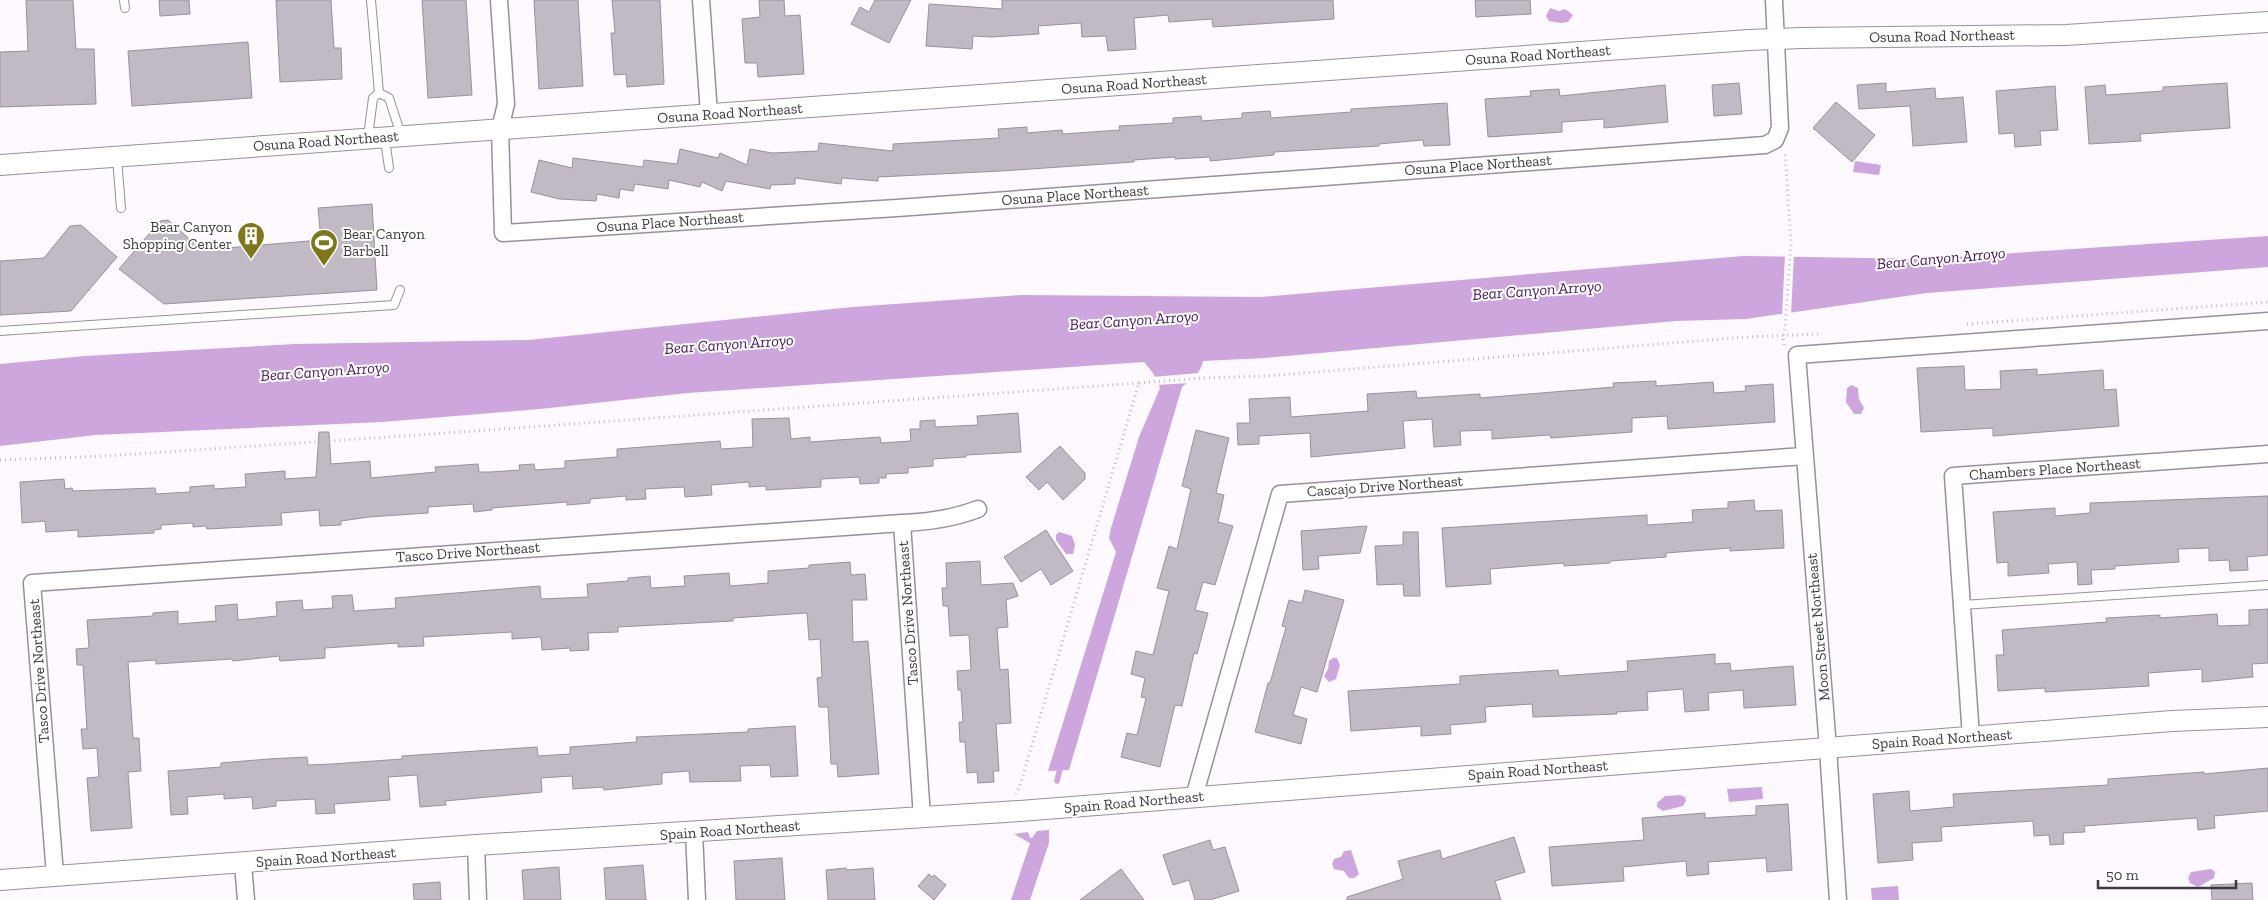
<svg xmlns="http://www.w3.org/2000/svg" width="2268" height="900" font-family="'Zilla Slab',serif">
	<rect width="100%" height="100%" fill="#fdf9fe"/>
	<!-- water -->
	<path fill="#cda6de" d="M1550,8L1559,11L1565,9L1573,15L1568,22L1561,23L1549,21L1546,16Z
		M1855,161L1881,165L1879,175L1853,172Z
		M2268,236V267L1927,293L1746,319L1676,321L1265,358L1203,361C1201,373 1191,380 1182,387L1069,770L1048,771L1116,552L1109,538L1111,528L1139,437L1160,388L1153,373L1144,362L688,393L540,409L382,422L96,435L0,446V364L85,356L295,344L528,340L852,307L1021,295L1260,297L1743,256L1926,259Z
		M1851,385L1858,388L1859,399L1864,408L1861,414H1854L1846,402L1847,388Z
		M1059,532L1072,536L1075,545L1073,554H1066L1056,540V535Z
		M1333,658H1337L1340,665L1336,679L1329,682L1324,676L1328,669L1329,661Z
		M1762,787L1763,799L1729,802L1727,789Z
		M1680,795L1685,797L1686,801L1683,806L1663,811L1657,807V803L1665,796Z
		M1049,830V843L1030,900H1011L1030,843L1014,834L1028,832L1030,838H1032L1037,831Z
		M1351,850L1359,874L1354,878H1349L1344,871L1334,869L1332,864L1334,859L1341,857L1344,851Z
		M2211,869L2215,872L2214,878L2198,887L2190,883L2188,878L2191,872Z
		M1898,886L1899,900H1872L1871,888Z"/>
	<!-- pier -->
	<path fill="#fdf9fe" d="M1785,254H1794L1791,315L1782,317Z
		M1199,373L1198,377L1191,383L1156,385L1152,377Z"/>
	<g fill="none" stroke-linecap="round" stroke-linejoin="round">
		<!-- stream -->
		<path stroke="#cda6de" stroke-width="5.5" d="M1057,781L1061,764"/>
	</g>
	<!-- building -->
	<path fill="#c1b9c4" stroke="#99919c" d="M26,0H73L76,49H94L96,104L0,107V52L28,51Z
		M159,0H189L190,14L160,16Z
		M276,0H331L334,48H341L342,79L280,82Z
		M422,0H466L472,95L428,98Z
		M534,0H578L583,86L539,89Z
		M612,0H660L664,84L627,87L626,74L614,75L611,33H615Z
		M759,0H784L785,16L800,15L804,74L758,77L757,63H745L742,19L760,17Z
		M875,0H911L889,43L851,24L860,7L869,12Z
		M1002,0H1333L1334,19L1213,27L1212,19L1169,22L1168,15L1134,18L1136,49L1108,51L1106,36L1082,37L1081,23L1038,26L1039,34L991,37L973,36L972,49L926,46L929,4L1002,9Z
		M1475,0H1530L1531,14L1476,17Z
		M248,42L252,98L132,106L128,51Z
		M1739,83L1742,114L1714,116L1712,85Z
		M1886,83V92L1935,88L1936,99L1963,97L1967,142L1913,146L1910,106L1859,109L1857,85Z
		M2227,83L2230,128L2140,134L2141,141L2089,144L2085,87L2105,85L2106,95L2163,91V87Z
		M1665,85L1668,122L1604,128V119L1562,122V132L1488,137L1485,99L1531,96L1530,91L1559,89L1560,96Z
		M2055,86L2058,130L2040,131L2041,145L2015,147L2014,133L1999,134L1996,91Z
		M1836,102L1875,135L1852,162L1813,128Z
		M1447,103L1450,145L1424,146L1423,140L1379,144V146L1274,152V155L1210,161V157L1175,159V157L1134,160V162L1001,171L878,177V181L842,178L841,184L795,178V184L771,185L770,189L726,181L722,191L702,182L700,187L669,180L668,189L635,184L633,191L620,189L619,198L597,194L596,201L559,199L531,192L539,160L572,168L573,158L643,167L644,160L677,164L680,149L718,158L720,153L747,165L750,149L772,153L818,151L819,143L893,151V144L999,138L998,129L1027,127V133L1062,130L1063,134L1120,130L1119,126L1173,123V118L1201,116L1202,121L1242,118V113L1270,111L1271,118L1351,112V109Z
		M372,204L377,290L164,304L119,269L160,221L168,220L202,250L321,240L318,208Z
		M81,225L117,257L71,311L0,315V261L44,258L70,226Z
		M1964,366L1965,390L2001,389L2000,371L2037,369V375L2103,370L2104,390L2116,389L2119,426L1993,436V428L1921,432L1917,368Z
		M1656,381V386L1713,382L1714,393L1746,391L1745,386L1773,384L1775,422L1668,429L1667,416L1632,418V432L1551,438L1550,435L1492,439V430L1460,431L1461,445L1434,447L1432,419L1403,421L1405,448L1311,457L1310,433L1259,436V444L1238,445L1237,423H1250L1249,399L1290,397L1291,417L1368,411L1367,394L1416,391L1417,398L1480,394V398L1614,387L1613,383Z
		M1018,413L1021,452L966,455V457L933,459V466L908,468V473L886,474V478H879V483L860,484L859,477L821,479V487L766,490V486L749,487V482L711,485L712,495L685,497L684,487L645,489L646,499L626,500V496L590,499V503L567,505V502L492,508V510L474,512L473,504L428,507V513L369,517L341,521V525L320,526L319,510L281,513L282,525L207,529L206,526L193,527V523L161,525V529L154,530V533L78,537V530L46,532L45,521L22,523L20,482L64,479L65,489L72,488L73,491L155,488L156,494L190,492V487L214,485V489L246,487L245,474L285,471V479L316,477L319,432H329L331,464L370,461L371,478L436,472L435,467L478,464L479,472H490L520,470L519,465L534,464L535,470L565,468V461L617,457V449L720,441L721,449L753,447L752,419L789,418L791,439L810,437V442L880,437L881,443L911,441L910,429H920V421L935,420V427L978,425L977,416Z
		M1196,430L1229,438L1216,493L1224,495L1218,522L1233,526L1215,585L1203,582L1195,610L1208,613L1197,654L1194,653L1182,706L1175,705L1160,767L1121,757L1127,733L1137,735L1146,698L1141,697L1145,678L1131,674L1136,651L1153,655L1169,591L1157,588L1169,546L1177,549L1191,489L1182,486Z
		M1060,446L1085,473V479L1063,500L1047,482L1039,490L1026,477Z
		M2268,496V555L2247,557L2248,570L2230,571L2229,560L2209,561V548L2178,549L2179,562L2115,566V569L2091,570L2092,584L2078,585L2077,562L2048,564L2049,573L2008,576V562L1997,563L1993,512L2055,508V516L2090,513V503Z
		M1754,500L1755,511L1782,510L1784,548L1730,551V548L1666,553V557L1610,561V563L1564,566V563L1490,569L1491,584L1446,587L1442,528L1647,515V525L1693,522L1692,510L1728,508V502Z
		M1367,526L1360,553L1318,556L1319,569L1303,570L1301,531Z
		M1046,530L1073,571L1051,585L1041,569L1021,582L1004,557Z
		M1403,532H1418L1420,596H1404L1403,584L1377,585L1375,546L1403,545Z
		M980,561L981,585L1013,583L1018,596L1006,600L1008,627L997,628L1000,670L1008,669L1011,723L996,724L999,771H993L994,782L978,783L977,772L967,773L965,742H960L959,722H963L961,690H958L957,671L971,670L969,635L950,636L948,606H943L942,588H947L946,563Z
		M850,562L851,575L865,574L867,600H852L853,642L868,641L879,774L838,777L837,764H831L828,707H819L817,678L822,677L820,639L809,640L807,613L733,618V621L618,627V632L588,633L589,650L570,651V648L542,650L541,637L512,639V632L423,637L424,646L398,647V643L325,648V658L280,661L279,656L233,661L232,659L156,664V660L128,662L133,738H139L141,771L128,772L132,828L91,831L87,778L99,777L97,748L83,749L81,729H87L83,665H77L76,649L89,648L87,620L153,616V613L178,611V624L216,621L215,606L237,604L238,620L277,616L276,602L302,600L303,610L333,608L332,596L352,595L354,611L396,608L395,598L540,586L541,599L588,597L587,584L628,581V578L650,576L651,588L685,586L684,576L729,573L730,586L768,583V571L809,568V565Z
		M1305,590L1344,600L1317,692L1301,687L1293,715L1307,719L1301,744L1255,732L1268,683H1270L1286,627L1282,626L1289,600L1302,603Z
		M2268,609V663L2252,664L2253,677L2202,682V669L2148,673L2149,686L2045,692V688L1998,691L1996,655H2004L2002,630L2107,622L2106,618L2160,615V618L2217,614L2218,626L2249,625V610Z
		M1715,654V664L1730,663L1731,671L1793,666L1796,705L1744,708L1743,690L1708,693L1709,710L1685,712L1683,689L1647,692L1648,710L1616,712L1617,714L1533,717L1532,704L1485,707L1486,722L1450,725L1451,734L1421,736V726L1351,731L1348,691L1460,684V676L1558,670L1559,676L1628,671L1627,661Z
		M795,726L798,776L771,777L770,765L740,766L741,781L690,782L689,771L662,773V784L604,790L603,787L573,789L572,776L541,778L542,792L445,801L446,805L420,807L417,775L388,777L390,800L334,804L335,813L316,814L315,799L276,801V806L253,809L252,797L224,799V794L187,797L188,814L171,815L168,771L221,767V763L268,759L307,757L308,765L332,764L402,759V756L537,747L538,756L570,754V747L637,742L636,737L748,732V729Z
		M2268,768V811L2214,816L2215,828L2198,830L2197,818L2084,826L2085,832L2063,833L2064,844L2050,845L2049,835L2034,836L2033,821L1941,827L1942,841L1912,843L1913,860L1878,863L1873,794L1909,791L1910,811L1954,807L1953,794L2108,785V779L2204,772V774Z
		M1788,804L1792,870L1767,872L1766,858L1708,862L1709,874L1687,876L1686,861L1623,867L1624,881L1552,886L1549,847L1644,840L1642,818L1705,813V818L1756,815V806Z
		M1514,837L1525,872L1495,881L1501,900H1347V897L1403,879L1398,861L1440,850L1442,859Z
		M1210,840L1213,850L1225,847L1239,891L1210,900H1195L1189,880L1173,885L1163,855Z
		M782,858L785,900H736L734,861Z
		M643,865L646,900H606L604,868Z
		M559,867L561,900H524L522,870Z
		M846,868L847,870L873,868L875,900H828L826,870Z
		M1121,869L1144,900H1080Z
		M929,874L932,877L934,875L946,885L934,900L918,886Z
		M440,882L441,900H414L413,884Z
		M2252,883L2253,900H2212L2211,885Z"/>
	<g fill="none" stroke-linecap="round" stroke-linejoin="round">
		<defs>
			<path id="service" d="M124,0L125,8
				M371,0L379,93
				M368,137L373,98L379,93L389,98L401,135
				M385,139L389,168
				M117,158L121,208
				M0,331L394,305L400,290
				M1962,605L2268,585"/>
			<path id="minor" d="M499,0L506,104L500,129L503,233L897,208L1765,145L1775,140L1780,128L1774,0
				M701,0L709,114
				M902,523C929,522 952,519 978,509
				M1971,737L1953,476L2268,454
				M1194,797L1280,494L1804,456
				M694,832L697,900
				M476,845L478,900
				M243,864L246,900
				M55,875L32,583L902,523L922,817
				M1838,900L1828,748L1797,355L2268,321"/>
			<path id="tertiary" d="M0,165L1749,40L1801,38L2066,35L2268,22
				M0,880L476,845L1020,811L2172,721L2268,717"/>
		</defs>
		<!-- service casing -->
		<use href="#service" stroke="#98909b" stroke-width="10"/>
		<!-- minor casing -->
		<use href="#minor" stroke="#98909b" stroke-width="19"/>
		<!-- tertiary casing -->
		<use href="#tertiary" stroke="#98909b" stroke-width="22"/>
		<!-- path -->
		<path stroke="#bfbbc0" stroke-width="3" stroke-dasharray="1 4" stroke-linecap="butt" d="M1967,324L2268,302
			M1784,345L1783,336L1785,328L1791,244L1785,152
			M1139,383L1201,378L1266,376L1745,337L1821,334
			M0,460L105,456L419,435L1139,383L1020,785L1016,794"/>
		<!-- service -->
		<use href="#service" stroke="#fff" stroke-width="8"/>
		<!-- minor -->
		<use href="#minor" stroke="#fff" stroke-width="16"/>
		<!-- tertiary -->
		<use href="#tertiary" stroke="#fff" stroke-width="20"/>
	</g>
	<!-- icons -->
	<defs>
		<symbol id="building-pin" viewBox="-11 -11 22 30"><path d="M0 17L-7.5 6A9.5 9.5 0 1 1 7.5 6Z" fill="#7e771c" stroke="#fff"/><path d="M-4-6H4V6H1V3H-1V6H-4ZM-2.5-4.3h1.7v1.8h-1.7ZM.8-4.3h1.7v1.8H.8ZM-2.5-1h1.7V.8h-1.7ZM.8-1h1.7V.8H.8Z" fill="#fff"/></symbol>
		<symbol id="stadium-pin" viewBox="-11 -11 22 30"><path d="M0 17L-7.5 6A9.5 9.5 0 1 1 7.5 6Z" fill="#7e771c" stroke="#fff"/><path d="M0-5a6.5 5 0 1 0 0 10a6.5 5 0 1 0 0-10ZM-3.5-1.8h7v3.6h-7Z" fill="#fff"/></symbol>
	</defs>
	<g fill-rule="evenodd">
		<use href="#building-pin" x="235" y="220" width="32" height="43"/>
		<use href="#stadium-pin" x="308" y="227" width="32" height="43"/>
	</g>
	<g text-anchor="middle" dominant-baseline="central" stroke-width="4" stroke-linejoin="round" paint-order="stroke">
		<!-- street labels -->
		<g font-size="15" fill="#3d393e" stroke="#fff">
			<text transform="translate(1942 36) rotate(-1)">Osuna Road Northeast</text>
			<text transform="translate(1538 55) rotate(-4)">Osuna Road Northeast</text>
			<text transform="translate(1134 84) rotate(-4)">Osuna Road Northeast</text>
			<text transform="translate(730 113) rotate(-4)">Osuna Road Northeast</text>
			<text transform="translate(326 141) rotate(-4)">Osuna Road Northeast</text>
			<text transform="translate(1478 165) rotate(-4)">Osuna Place Northeast</text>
			<text transform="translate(1075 195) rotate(-4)">Osuna Place Northeast</text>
			<text transform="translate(670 222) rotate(-4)">Osuna Place Northeast</text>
			<text transform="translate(2055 469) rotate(-4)">Chambers Place Northeast</text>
			<text transform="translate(1385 486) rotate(-4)">Cascajo Drive Northeast</text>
			<text transform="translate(468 552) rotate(-4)">Tasco Drive Northeast</text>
			<text transform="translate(908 613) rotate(-94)">Tasco Drive Northeast</text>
			<text transform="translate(1818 627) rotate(-95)">Moon Street Northeast</text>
			<text transform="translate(39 671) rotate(-94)">Tasco Drive Northeast</text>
			<text transform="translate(1942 739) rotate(-4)">Spain Road Northeast</text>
			<text transform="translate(1538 770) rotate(-4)">Spain Road Northeast</text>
			<text transform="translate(1134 802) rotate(-5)">Spain Road Northeast</text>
			<text transform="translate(730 830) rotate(-4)">Spain Road Northeast</text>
			<text transform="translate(326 857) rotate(-4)">Spain Road Northeast</text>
		</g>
		<!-- poi labels -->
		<g font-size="15" fill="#3d393e" stroke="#fff" text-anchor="end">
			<text x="232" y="227">Bear Canyon<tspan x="232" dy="17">Shopping Center</tspan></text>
			<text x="343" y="234" text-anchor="start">Bear Canyon<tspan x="343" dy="17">Barbell</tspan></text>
		</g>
		<!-- water labels -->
		<g font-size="16" font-style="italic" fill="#471659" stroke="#fff">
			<text transform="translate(1941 258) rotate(-5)">Bear Canyon Arroyo</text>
			<text transform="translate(1537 290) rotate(-4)">Bear Canyon Arroyo</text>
			<text transform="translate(1134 320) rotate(-4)">Bear Canyon Arroyo</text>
			<text transform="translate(729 344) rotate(-4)">Bear Canyon Arroyo</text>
			<text transform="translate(325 371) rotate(-4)">Bear Canyon Arroyo</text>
		</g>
	</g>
	<!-- scale -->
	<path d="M2098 880v8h138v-8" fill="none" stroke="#3d393e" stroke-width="2.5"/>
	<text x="2106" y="880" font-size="15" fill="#3d393e" stroke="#ffffff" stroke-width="4" paint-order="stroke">50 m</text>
</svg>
